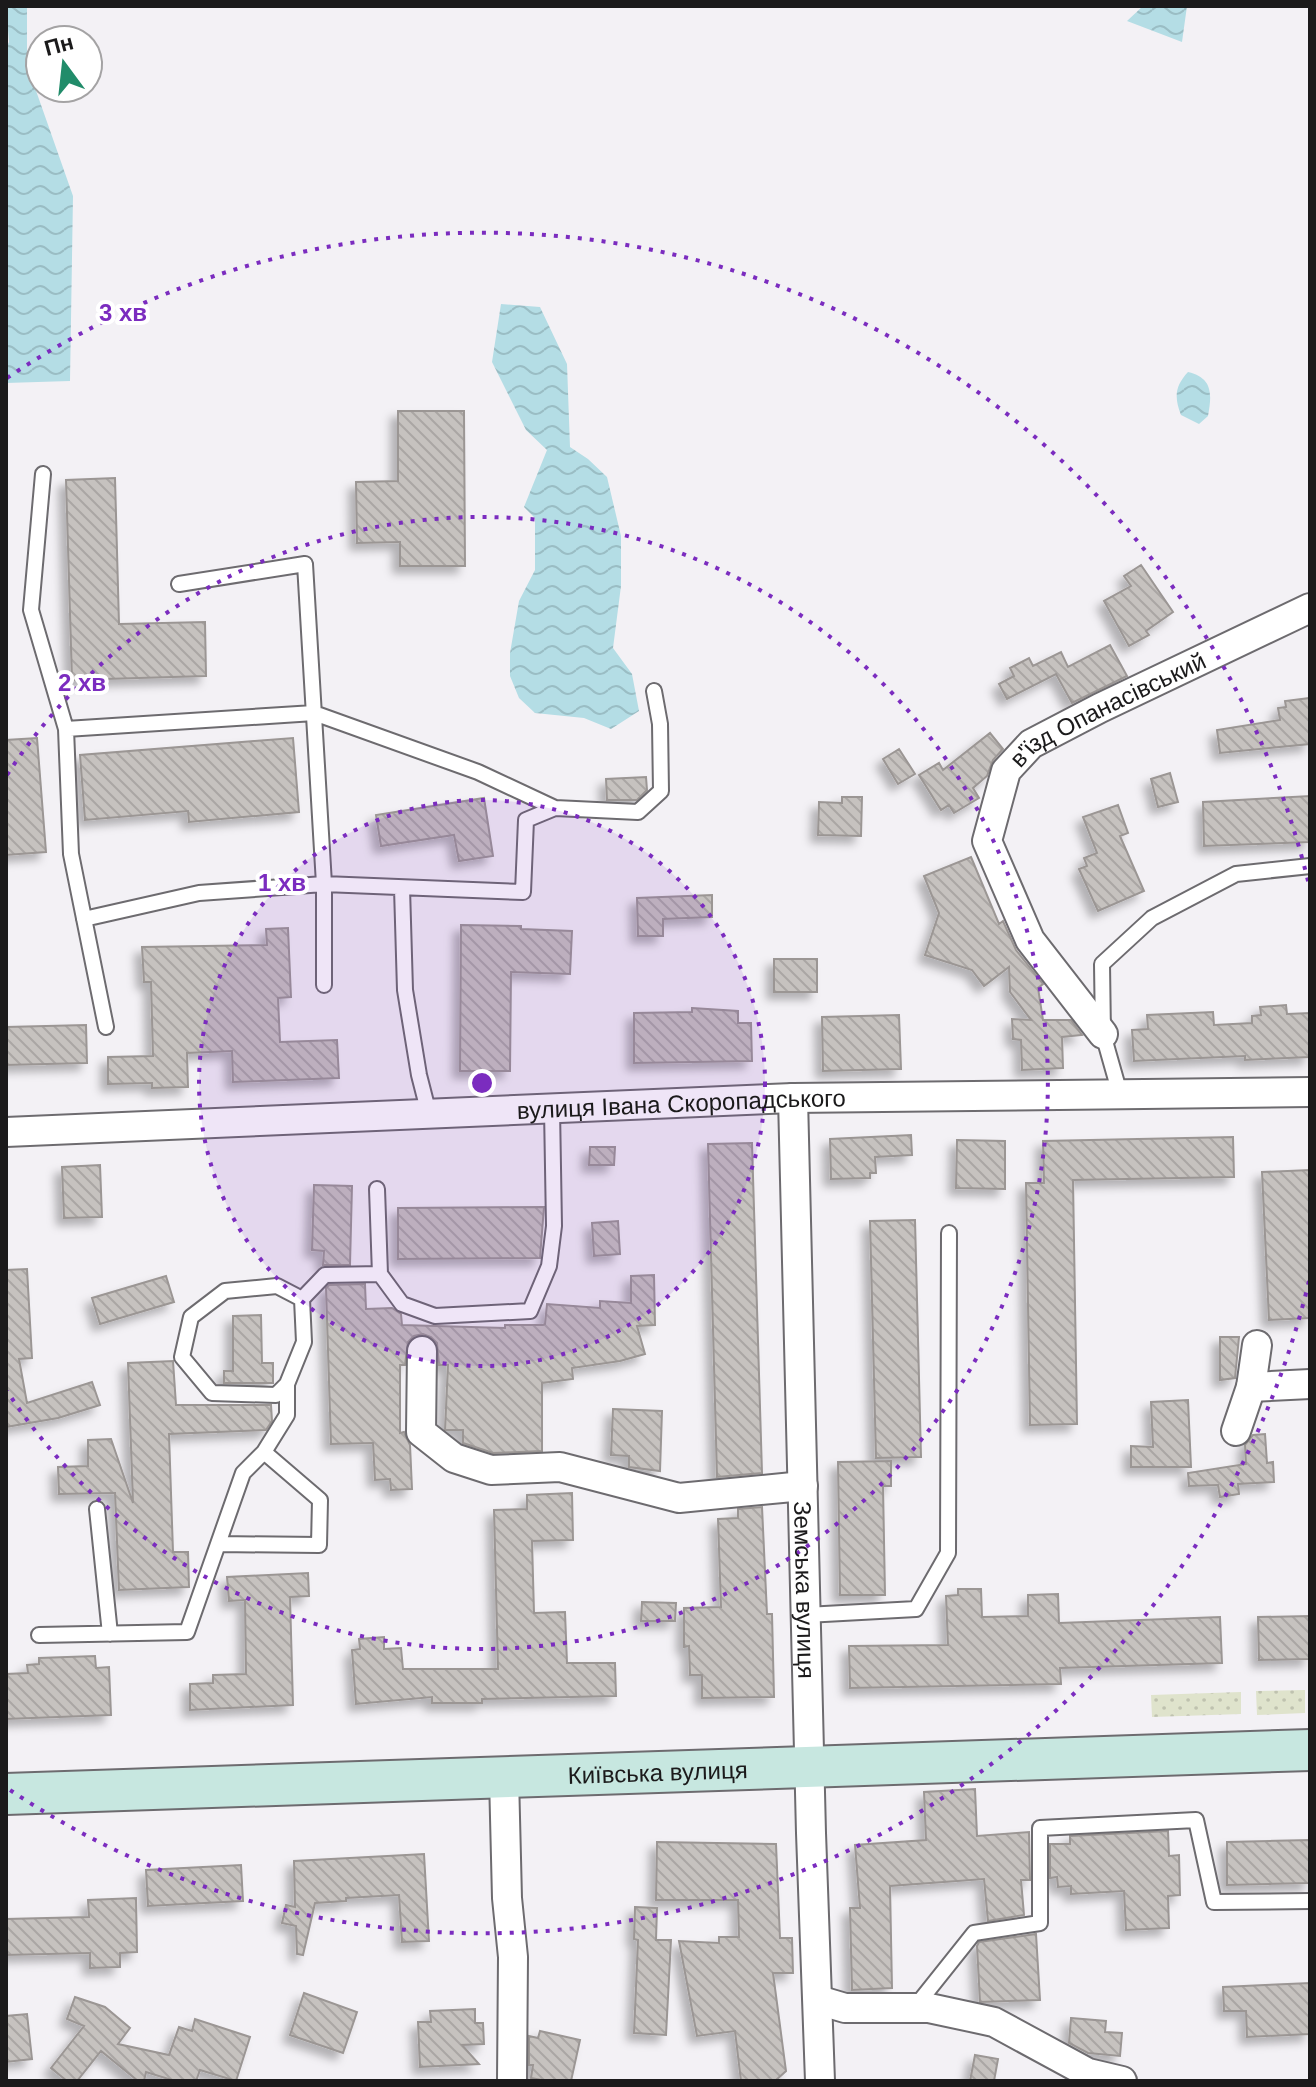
<svg xmlns="http://www.w3.org/2000/svg" width="1316" height="2087" font-family="Helvetica,sans-serif">
	<defs>
		<pattern id="grass-dots" width="8" height="8" patternUnits="userSpaceOnUse" patternTransform="scale(2)"><rect width="8" height="8" fill="#dfe3cc"/><path d="M2 2h.1M6 6h.1" fill="none" stroke="#bfc2af" stroke-width="1.8" stroke-linecap="round"/></pattern>
		<pattern id="water-waves" width="16" height="10" patternUnits="userSpaceOnUse" patternTransform="scale(2)"><rect width="16" height="10" fill="#b4dde5"/><path d="M0 5q4-4 8 0t8 0" fill="none" stroke="#9abdc4"/></pattern>
		<pattern id="building-back-hatch" width="6" height="6" patternUnits="userSpaceOnUse" patternTransform="scale(2)"><rect width="6" height="6" fill="#c6c2bf"/><path d="M-1 5l2 2M0 0l6 6M5-1l2 2" fill="none" stroke="#aaa6a4"/></pattern>
		<filter id="shadow"><feDropShadow dx="-7" dy="7" stdDeviation="4" flood-color="#0004"/></filter>
	</defs>
	<rect width="100%" height="100%" fill="#f3f1f5"/>
	<!-- grass -->
	<path fill="url(#grass-dots)" d="M1305,1690V1713L1257,1715L1256,1691Z
		M1241,1692V1714L1152,1717L1151,1695Z"/>
	<!-- water -->
	<path fill="url(#water-waves)" d="M6,6H27V65L73,196L70,381L6,383V48L9,42Z
		M1143,6H1187L1182,42L1127,21Z
		M501,304L540,307L567,364L570,447L588,459L607,477L621,536V586L613,648L632,674L639,711L611,729L584,718L535,713L519,698L510,676V653L519,601L535,570V518L524,507L547,450L526,430L492,362Z
		M1188,372C1213,378 1212,394 1208,416L1199,424L1181,415C1174,397 1175,386 1188,372Z"/>
	<!-- building -->
	<path fill="url(#building-back-hatch)" stroke="#9b9694" stroke-width="2" filter="url(#shadow)" d="M398,411H464L465,566H400V542L357,543L356,482L398,481Z
		M115,478L119,624L205,622L206,676L72,680L66,480Z
		M1141,565L1173,612L1146,631L1149,635L1129,646L1104,601L1131,586L1124,576Z
		M1110,645L1127,676L1072,703L1056,674L1007,699L999,684L1014,676L1010,668L1029,658L1033,666L1061,652L1068,667Z
		M1310,698V744L1220,753L1217,730L1280,720L1278,708L1286,707L1285,701Z
		M990,733L1003,749L993,760L987,776L973,788L979,798L954,813L949,805L941,810L919,775L939,763L943,770Z
		M37,738L46,852L6,855V740Z
		M293,738L299,812L189,822L188,811L85,820L80,755Z
		M899,749L915,774L898,784L883,759Z
		M1170,773L1178,802L1158,807L1151,779Z
		M646,777L647,790L637,800H607L606,779Z
		M1310,796V842L1204,846L1203,802Z
		M842,797H862L861,836L818,835L819,802L842,803Z
		M484,798L493,856L459,861L454,835L381,846L376,815Z
		M1118,805L1128,833L1120,836L1144,891L1098,911L1079,869L1087,866L1084,858L1097,853L1083,817Z
		M971,857L999,924L1003,921L1016,950L1043,984L1038,988L1043,1020H1071L1082,1035L1062,1037L1063,1068L1022,1070L1021,1040L1013,1039L1012,1019L1031,1020L1010,992L1009,967L984,986L972,970L925,955L939,913L924,876Z
		M712,895V917L663,919V936H638L637,898Z
		M461,925L521,926V929L572,931L570,974L511,972L510,1071H460Z
		M288,928L291,997L278,998L280,1042L337,1040L339,1078L233,1082L232,1051L187,1053L188,1087L152,1088V1083L108,1084V1057L153,1056L151,982H144L142,947L267,945L266,929Z
		M774,959H817V992H774Z
		M1286,1005L1287,1014L1310,1013V1057L1245,1060V1056L1134,1061L1132,1030L1148,1029L1147,1015L1213,1012L1214,1025L1252,1023V1016L1261,1015L1260,1007Z
		M692,1008L738,1011V1023H751L752,1061L634,1063V1013L692,1012Z
		M899,1015L901,1069L823,1071L822,1017Z
		M86,1025L87,1063L6,1065V1027Z
		M911,1135L912,1155L875,1157L876,1173H870V1178L831,1179L830,1139Z
		M1233,1137L1234,1177L1073,1180L1077,1424L1030,1425L1026,1183H1044L1043,1141Z
		M957,1140L1005,1141V1189L956,1188Z
		M752,1143L762,1473L717,1477L708,1144Z
		M590,1147H615L614,1165H589Z
		M100,1165L102,1217L64,1218L62,1167Z
		M1310,1170V1318L1269,1320L1262,1172Z
		M314,1185L352,1186L350,1265H323L324,1251L312,1250Z
		M544,1207L540,1258L398,1259V1208Z
		M915,1220L921,1457L876,1458L870,1221Z
		M618,1221L620,1254L594,1256L592,1223Z
		M27,1269L32,1358L19,1359L27,1403L92,1382L100,1405L58,1418L6,1427V1270Z
		M654,1275L655,1325L637,1326L645,1354L620,1361L572,1368L573,1379L542,1383V1451L493,1453L463,1443V1430H445L448,1365H439L437,1343L431,1337L423,1334L414,1336L408,1342L405,1365H400V1433L404,1432L410,1445L412,1489L391,1490L390,1479L375,1480L373,1443L331,1444L326,1288L329,1285L365,1284L366,1309L392,1308L401,1314L402,1325L505,1328V1325H543L545,1324L547,1304L600,1308V1301L631,1303V1276Z
		M166,1276L174,1302L100,1324L92,1298Z
		M261,1315L262,1363H273V1383H224V1371H233V1316Z
		M1220,1337H1239L1235,1378L1220,1380Z
		M173,1361L176,1405H271L272,1421L266,1430L169,1434L173,1552H188L189,1587L119,1590L115,1493L59,1494L58,1467L88,1466V1440L111,1439L133,1503L128,1363Z
		M1188,1400L1191,1467H1131V1446L1153,1447L1151,1402Z
		M613,1409L662,1411L660,1471L629,1467V1456L611,1455Z
		M1265,1434L1267,1463L1273,1462L1274,1482L1238,1484L1239,1494L1220,1497L1218,1485L1189,1486L1188,1473L1246,1464L1245,1445L1253,1435Z
		M891,1461V1486H883L885,1595H840L838,1462Z
		M572,1493L573,1540L532,1541L534,1613L565,1612L567,1663H615L616,1696L482,1699V1703H432V1697L356,1704L352,1650L360,1649L359,1639L384,1637V1649L401,1648L403,1669H498L494,1510L527,1509V1495Z
		M762,1507L767,1614H772L774,1697L702,1698V1675H690L689,1646L684,1647V1608L721,1607L718,1519L738,1518V1509Z
		M308,1573L309,1596L290,1597L293,1705L190,1710V1684L213,1683V1675L246,1674L245,1600L229,1601L227,1577Z
		M958,1589H981L982,1617L1028,1616V1595L1058,1594L1059,1623L1220,1617L1222,1663L1060,1668L1061,1684L850,1688L849,1646L948,1645L946,1596L958,1595Z
		M642,1602L676,1603L675,1621H641Z
		M1310,1616V1659L1259,1660L1258,1617Z
		M95,1656L96,1668L109,1667L111,1715L6,1719V1674L28,1673L27,1665L39,1664V1658Z
		M975,1789L977,1836L1029,1832L1030,1880H1021L1024,1915L988,1921L984,1879L890,1886L892,1988L852,1990L850,1908H860L855,1845L926,1840L924,1792Z
		M1168,1831L1169,1856L1179,1855L1180,1895L1168,1896L1169,1928L1126,1930L1124,1891L1071,1894V1886L1058,1887L1057,1877L1050,1878V1844H1070V1836Z
		M1310,1840V1883L1227,1885V1842Z
		M657,1842L776,1844L780,1938H792L793,1973H773L786,2071L775,2081H741L735,2031L697,2036L679,1941L719,1943V1937H739L738,1900H656Z
		M424,1854L429,1941L402,1942L399,1895L346,1898V1901L315,1903L303,1955L297,1954L296,1926L282,1923L286,1905L295,1907L294,1861Z
		M241,1865L243,1901L148,1906L146,1870Z
		M136,1898L137,1952L120,1953V1967L90,1968V1953L6,1955V1919L89,1917L88,1900Z
		M635,1907L657,1908L656,1940H671L666,2035L634,2033L638,1940L634,1939Z
		M1036,1934L1040,2000L980,2002L977,1946L979,1942Z
		M1310,1983V2034L1247,2037L1246,2011H1224L1223,1987Z
		M304,1993L357,2012L343,2053L290,2035Z
		M75,1997L105,2007L130,2028L118,2044L169,2055L179,2027L192,2031L195,2019L250,2037L236,2081L200,2070L196,2081H175L146,2072L144,2081H138L101,2051L77,2081H67L51,2068L84,2026L67,2019Z
		M475,2009V2023H483L484,2044L462,2045L479,2064L420,2067L418,2022H431L430,2011Z
		M27,2014L32,2059L6,2062V2016Z
		M1071,2018L1106,2021L1105,2032L1122,2033L1120,2056L1088,2053L1069,2043Z
		M540,2031L580,2040L571,2081H547L531,2078L533,2065H529V2036L538,2038Z
		M975,2055L998,2059L994,2081H970Z"/>
	<g fill="none" stroke-linecap="round" stroke-linejoin="round">
		<defs>
			<path id="service" d="M43,474L31,610L66,729L71,854L106,1027
				M179,584L305,564L324,884V985
				M66,729L314,713L478,772L555,808L638,812L661,791L660,724L654,691
				M402,888L405,990L419,1075L429,1114
				M84,919L199,893L324,884L523,892L526,820L555,808
				M1120,1094L1103,1034L1102,964L1152,918L1236,874L1310,866
				M377,1189L380,1274
				M287,1384L276,1395L212,1393L182,1357L191,1317L225,1291L277,1286L302,1299
				M97,1509L110,1634
				M218,1544L319,1545L320,1500L264,1452
				M806,1615L916,1609L948,1553L949,1233
				M39,1635L187,1632L243,1473L264,1452L287,1415V1384L304,1342L302,1299L325,1275L380,1274L402,1304L435,1316L530,1311L549,1266L554,1226L552,1109
				M915,2007L974,1933L1040,1923V1828L1196,1820L1214,1902L1310,1901"/>
			<g id="minor">
				<path id="s1" d="M1103,1034L1030,940L987,841L1006,771L1031,744L1100,708L1310,608"/>
				<path id="s2" d="M793,1098L811,1833L820,2081"/>
				<path id="s3" d="M6,1132L793,1098L1310,1092"/>
				<path d="M422,1351L421,1432L454,1458L491,1470L560,1467L679,1498L803,1486"/>
				<path d="M1251,1387L1310,1384"/>
				<path d="M1236,1431L1251,1387L1257,1345"/>
				<path d="M504,1777L507,1898L513,1957L512,2081"/>
				<path d="M818,2000L845,2008H929L994,2022L1088,2073L1122,2081"/>
			</g>
			<g id="secondary">
				<path id="s4" d="M6,1794L1310,1750"/>
			</g>
		</defs>
		<!-- service casing -->
		<use href="#service" stroke="#6d6b6f" stroke-width="18"/>
		<!-- minor casing -->
		<use href="#minor" stroke="#6d6b6f" stroke-width="32"/>
		<!-- secondary casing -->
		<use href="#secondary" stroke="#6d6b6f" stroke-width="44"/>
		<!-- service -->
		<use href="#service" stroke="#fff" stroke-width="14"/>
		<!-- minor -->
		<use href="#minor" stroke="#fff" stroke-width="28"/>
		<!-- secondary -->
		<use href="#secondary" stroke="#c7e7e0" stroke-width="40"/>
	</g>
	<!-- distance rings -->
	<circle cx="482" cy="1083" r="283" fill="#7b2cbf" fill-opacity=".12"/>
	<g fill="none" stroke="#7b2cbf" stroke-width="4" stroke-dasharray="4 8">
		<circle cx="482" cy="1083" r="283"/>
		<path d="M7 775A566 566 0 1 1 7 1391"/>
		<path d="M1309 1281A850 850 0 0 1 7 1788M7 378A850 850 0 0 1 1309 885"/>
	</g>
	<g text-anchor="middle" dominant-baseline="central" stroke-width="8" stroke-linejoin="round" paint-order="stroke">
		<!-- street labels -->
		<g font-size="24" fill="#1b1a1b" stroke="#fff">
			<text stroke="none"><textPath href="#s1" startOffset="420">в'їзд Опанасівський</textPath></text>
			<text stroke="none"><textPath href="#s3" startOffset="676">вулиця Івана Скоропадського</textPath></text>
			<text stroke="none"><textPath href="#s2" startOffset="492">Земська вулиця</textPath></text>
			<text stroke="none"><textPath href="#s4" startOffset="652">Київська вулиця</textPath></text>
		</g>
	</g>
	<circle cx="482" cy="1083" r="12" fill="#7b2cbf" stroke="#fff" stroke-width="4"/>
	<g font-size="24" text-anchor="middle" font-weight="bold" fill="#7b2cbf" stroke="#fff" stroke-width="8" stroke-linejoin="round" paint-order="stroke">
		<text x="123" y="321">3 хв</text>
		<text x="82" y="691">2 хв</text>
		<text x="282" y="891">1 хв</text>
	</g>
	<!-- border -->
	<rect width="1316" height="2087" fill="none" stroke="#1b1a1b" stroke-width="16"/>
	<!-- north arrow -->
	<g transform="translate(64 64) rotate(345)"><circle r="38" fill="#ffffff" stroke="#a4a3a4" stroke-width="2"/>
	<path d="M0-6L14 30L0 20L-14 30Z" fill="#218c6a"/>
	<text y="-12" font-size="22" font-weight="bold" text-anchor="middle" fill="#1b1a1b">Пн</text>
	</g>
</svg>
